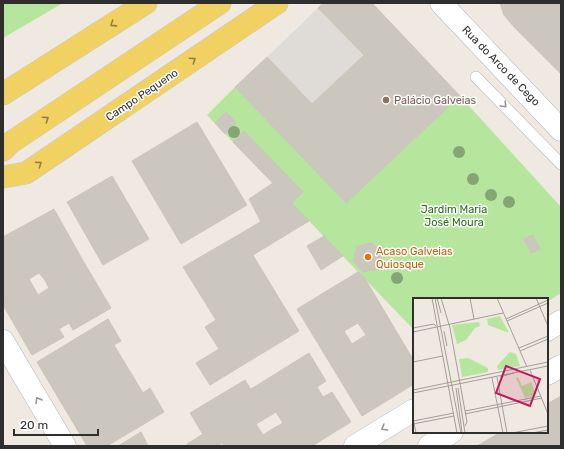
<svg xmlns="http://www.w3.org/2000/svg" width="564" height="449" font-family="Rubik,sans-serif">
	<rect width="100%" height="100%" fill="#efe9e1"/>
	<!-- green -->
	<path fill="#b6e59e" d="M3,3H63L3,38Z
		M235,87L346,202L460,96L561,207V293L547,302V299H414V330L207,115Z"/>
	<!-- plaza -->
	<path fill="#dfdcd8" d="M318,8L364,55L312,104L267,57Z"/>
	<!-- building -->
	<path fill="#cbc7bf" stroke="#cbc5ba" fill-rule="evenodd" d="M323,3H372L460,96L346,203L235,87L267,57L312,104L364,55L318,8Z
		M500,3H561V74L514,27L504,15Z
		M226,112L236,123L225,134L215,123Z
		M197,122L247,205L181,244L132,161Z
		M244,131L303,192L292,203L233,142Z
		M112,176L149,239L103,265L67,202Z
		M273,183L292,203L261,222L249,199Z
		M292,203L309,221L253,255L240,234Z
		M54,209L82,259L45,280L39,273L29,279L33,286L3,303V237Z
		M240,234L299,331L233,371L205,327L216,320L183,267Z
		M533,235L540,249L531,253L524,239Z
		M324,236L343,256L321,270L307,246Z
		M372,243L383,254L378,269L363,272L353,261L357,246Z
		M82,259L111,308L73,330L69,323L59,329L64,337L32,355L3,305V303L33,286L38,295L49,288L45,280Z
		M358,272L364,277L414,361V384L362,416L297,309ZM358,323L366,335L352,344L344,331Z
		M108,319L121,341L114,345L143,393L150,388L164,412L107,446H87L37,362Z
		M219,349L233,371L210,385L196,363Z
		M309,353L326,381L317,387L323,397L332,392L351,422L312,446H285L274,428L283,423L276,412L268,417L251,389Z
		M245,380L268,417L256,424L263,435L274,428L285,446H224L222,443L218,446H210L190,413Z
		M561,396V446H477L501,432H547V404Z
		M141,432L148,446H118Z
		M203,434L210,446H188L187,444Z"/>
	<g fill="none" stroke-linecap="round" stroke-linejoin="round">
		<defs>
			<path id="lane" d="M476,77L561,164"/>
			<path id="street" d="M547,330L561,321
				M3,341L65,446
				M547,374L561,366
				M355,446L414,410
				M429,446L452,432"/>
			<path id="secondary" d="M441,3L561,130"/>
			<path id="primary" d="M3,94L146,3
				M3,150L10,143L220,3
				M3,177L26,173L277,3"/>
		</defs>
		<!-- lane casing -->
		<use href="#lane" stroke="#b4b7c1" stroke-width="12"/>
		<!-- street casing -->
		<use href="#street" stroke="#b4b7c1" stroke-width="23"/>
		<!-- secondary casing -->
		<use href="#secondary" stroke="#b4b7c1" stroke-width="23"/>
		<!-- primary casing -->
		<use href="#primary" stroke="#c9c9c9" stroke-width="23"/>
		<!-- lane -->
		<use href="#lane" stroke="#fff" stroke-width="11"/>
		<!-- street -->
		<use href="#street" stroke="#fff" stroke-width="22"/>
		<!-- secondary -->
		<use href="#secondary" stroke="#fff" stroke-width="22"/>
		<!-- primary -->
		<use href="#primary" stroke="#f2d163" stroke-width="22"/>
	</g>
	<!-- trees -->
	<g fill="#84a574">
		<circle cx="234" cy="132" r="6"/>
		<circle cx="459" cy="152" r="6"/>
		<circle cx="473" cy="179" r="6"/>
		<circle cx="491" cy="195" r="6"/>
		<circle cx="509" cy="202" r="6"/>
		<circle cx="397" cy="278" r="6"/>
	</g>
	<!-- one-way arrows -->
	<defs><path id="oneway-chevron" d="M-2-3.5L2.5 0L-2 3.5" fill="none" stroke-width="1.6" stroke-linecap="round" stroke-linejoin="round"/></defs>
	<g stroke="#908048">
		<use href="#oneway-chevron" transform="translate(113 24) rotate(147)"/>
		<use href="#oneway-chevron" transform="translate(193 60) rotate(-34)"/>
		<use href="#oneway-chevron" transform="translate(46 119) rotate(-34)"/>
		<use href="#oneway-chevron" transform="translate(39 164) rotate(-34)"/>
	</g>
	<g stroke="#969696">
		<use href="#oneway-chevron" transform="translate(504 105) rotate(46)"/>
		<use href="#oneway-chevron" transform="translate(38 400) rotate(-121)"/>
		<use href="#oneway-chevron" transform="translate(384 428) rotate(149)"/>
	</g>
	<!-- markers -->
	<circle fill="#8d6e63" stroke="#fff" stroke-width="1.5" cx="386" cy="100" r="4"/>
	<circle fill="#e8710a" stroke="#fff" stroke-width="1.5" cx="368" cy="257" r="4"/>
	<g text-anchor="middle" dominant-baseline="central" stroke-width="3" stroke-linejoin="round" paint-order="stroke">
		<!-- street labels -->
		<g font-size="11" fill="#2e2e2e" stroke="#fff">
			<text transform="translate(501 66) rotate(46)">Rua do Arco de Cego</text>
			<text transform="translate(142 95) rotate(-34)">Campo Pequeno</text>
		</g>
		<!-- education labels -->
		<g font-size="11" fill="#785e54" stroke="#fff" text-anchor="start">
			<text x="394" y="100">Palácio Galveias</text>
		</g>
		<!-- park labels -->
		<g font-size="11" fill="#2c6e1b" stroke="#fff">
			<text x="454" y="209">Jardim Maria<tspan x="454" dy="13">José Moura</tspan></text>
		</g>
		<!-- food labels -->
		<g font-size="11" fill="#c56008" stroke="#fff" text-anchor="start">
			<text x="376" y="251">Acaso Galveias<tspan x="376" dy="13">Quiosque</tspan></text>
		</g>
	</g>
	<!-- overview -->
	<g transform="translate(413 298)">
		<rect width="135" height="135" fill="#efe9e1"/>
		<path d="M87,18L96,35L75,27L74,21ZM66,24L67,28L62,30L53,42L44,46L39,27ZM97,54L103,56L107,68L85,72L84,68ZM55,60L75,70V74L49,79L46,61ZM105,79L109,88L118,84L123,97L112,100L103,80Z" fill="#b6e59e"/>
		<path fill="none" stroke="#a29e99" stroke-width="1" d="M19,0L44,135M22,0L48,135M24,0L28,15M28,0L37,30L54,124L52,128M57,0L61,21M84,0L114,69M123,0L135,28M93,21L135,2M94,23L135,5M0,30L21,26L23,28M31,33L34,48M0,34L90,15M106,50L135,38M107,53L135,41M0,64L30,58M117,72L135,116M84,79L94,135M87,79L104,74M79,80L90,135M43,90L49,134M45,90L52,135M0,92L135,64M0,95L135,68M52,113L128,98M52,116L129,100M0,120L3,135M0,123L41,115M0,126L41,118M99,135L135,128M119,135L135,132"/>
		<path fill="#c2185b" fill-opacity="0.15" stroke="#c2185b" stroke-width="2" d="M93,68L127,81L117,108L83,95Z"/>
		<rect width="135" height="135" fill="none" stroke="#2e2e2e" stroke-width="2"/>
	</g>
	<!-- border -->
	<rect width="564" height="449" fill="none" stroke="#2e2e2e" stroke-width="8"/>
	<!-- scale -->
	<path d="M14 429v6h84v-6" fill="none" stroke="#2e2e2e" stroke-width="2"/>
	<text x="20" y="429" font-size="12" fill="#2e2e2e" stroke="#ffffff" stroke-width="3" paint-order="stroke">20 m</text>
</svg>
